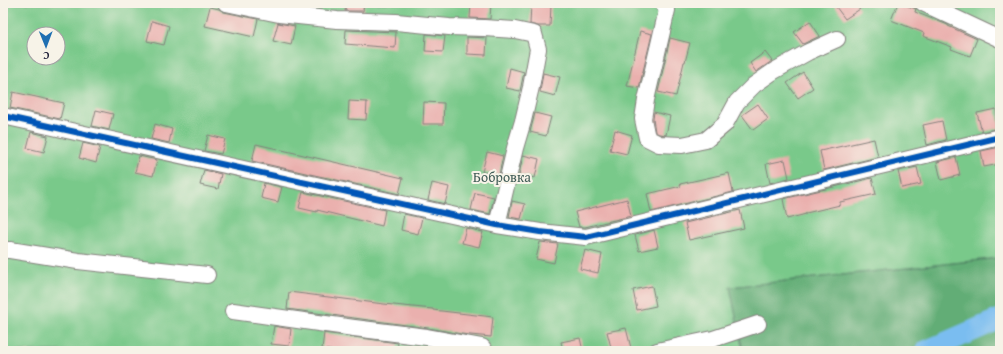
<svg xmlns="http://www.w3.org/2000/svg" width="1003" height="354" font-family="'Gentium Book Plus',serif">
	<rect width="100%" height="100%" fill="#f7f3e8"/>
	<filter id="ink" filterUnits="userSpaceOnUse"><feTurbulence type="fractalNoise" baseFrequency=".025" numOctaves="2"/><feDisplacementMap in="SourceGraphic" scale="8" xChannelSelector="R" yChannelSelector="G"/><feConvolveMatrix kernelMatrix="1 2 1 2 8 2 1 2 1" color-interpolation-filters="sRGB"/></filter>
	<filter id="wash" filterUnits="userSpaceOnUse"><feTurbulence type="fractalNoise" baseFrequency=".012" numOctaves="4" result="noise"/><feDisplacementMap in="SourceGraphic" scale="16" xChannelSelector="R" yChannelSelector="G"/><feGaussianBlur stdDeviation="0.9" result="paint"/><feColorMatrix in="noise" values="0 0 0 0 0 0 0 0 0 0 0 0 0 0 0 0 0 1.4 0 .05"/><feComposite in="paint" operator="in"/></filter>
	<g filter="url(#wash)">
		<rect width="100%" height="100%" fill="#e7e0bc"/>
		<!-- green -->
		<path fill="#79c98a" stroke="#4e7662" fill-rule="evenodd" d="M3,3H1000V258L730,287L743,351H3ZM34,34H58V58H34Z"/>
		<!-- forest -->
		<path fill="#62ad76" stroke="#426858" d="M1000,258V351H743L730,287Z"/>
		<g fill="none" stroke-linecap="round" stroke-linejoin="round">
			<!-- river -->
			<path stroke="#7abdf0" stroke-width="21" d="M926,351L1000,319"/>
		</g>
		<g id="blocks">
			<!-- building -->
			<path fill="#eab0ae" d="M346,3H364L363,11H345Z
				M471,3H491L490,19L470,18Z
				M833,3H856L860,9L845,19Z
				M898,3H900L916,9L915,12L943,23L948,25V26L977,39L970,56L951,49L952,47L923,36L924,33L891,20Z
				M531,4L551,5L550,26H538L530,24Z
				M210,7L219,9L224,12L258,19L254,37L205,26Z
				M152,21L169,26L164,45L147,41Z
				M810,21L820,36L803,44L794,32Z
				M278,23L295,26L291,45L273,41Z
				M346,30L396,32L395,48L345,44Z
				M640,31L652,34L639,88L627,86Z
				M426,34L445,36L443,52L425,51Z
				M467,37L487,38L486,55L467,54Z
				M670,38L690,43L685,62H684L676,96L658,92Z
				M765,52L772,61L756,72L750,63Z
				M510,68L524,72L520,91L506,88Z
				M803,72L813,88L798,98L787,83Z
				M543,73L560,77L555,96L540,92Z
				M13,92L64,103L60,119L10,108Z
				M349,101L367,102L366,120L348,119Z
				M424,102L444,103L443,124H423Z
				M758,104L768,119L753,130L742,115Z
				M996,109L1000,128L982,132L977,113Z
				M96,110L113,114L109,130L92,126Z
				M654,112L670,116L666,135L659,134L655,132L653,119Z
				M535,113L551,117L546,136L530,132Z
				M942,121L946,140L927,145L923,125Z
				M155,124L172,129L169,143L151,139Z
				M615,130L632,135L627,154L610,150Z
				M31,132L48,136L44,152L27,148Z
				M208,135L225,139L221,154L204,151Z
				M874,139L878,157L824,170L820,151Z
				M83,143L100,147L96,163L79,158Z
				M256,144L403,178L399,194L252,161Z
				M1000,147V164L984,167L981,151Z
				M487,152L503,156L499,175L482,172Z
				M523,155L539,159L535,178L519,175Z
				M139,156L157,160L153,176L135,172Z
				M956,157L960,175L941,180L937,162Z
				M785,160L789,178L770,183L766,164Z
				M917,167L921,184L902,188L898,171Z
				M204,170L221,174L218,189L200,185Z
				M729,173L733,192L651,212L647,194L681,186L680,184Z
				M872,178L876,194L840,202V205L806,213V214L787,219L783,199Z
				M264,183L282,187L278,202L261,198Z
				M432,183L449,187L445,204L428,200Z
				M303,192L385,210L382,226L317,210V212L299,208Z
				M475,193L494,197L490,214L471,210Z
				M627,199L631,216L585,227H579L575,212Z
				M512,201L525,204L521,219L509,217Z
				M740,210L744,228L689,240L685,223Z
				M404,214L422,218L418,234L401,230Z
				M466,228L483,232L479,247L462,243Z
				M654,230L658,247L639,251L635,235Z
				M540,242L558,244L554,263L536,259Z
				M585,250L602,254L598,273L580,269Z
				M652,286L656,306L637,310L633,290Z
				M289,292L384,304L433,309V310L476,315L493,317L491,337L461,334L428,328L287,309Z
				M274,326L291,329L289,346L271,344Z
				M626,328L631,348L617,351H612L607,332Z
				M324,333L398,343L397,351H335L322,349Z
				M580,338L583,351H563L561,342Z"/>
		</g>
	</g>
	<g filter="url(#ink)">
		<use href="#blocks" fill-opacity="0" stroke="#84817c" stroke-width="1"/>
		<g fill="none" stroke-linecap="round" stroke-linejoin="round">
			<defs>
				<path id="minor" d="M226,3L279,14L337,20L396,22L449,27L484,28L515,30L534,34L538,49L531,87L523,121L515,148L497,225
					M662,3L667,10L646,100L643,119L647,138L659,144L682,145L706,140L725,124L737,102L754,85L774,71L808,52L837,39
					M923,3L1000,39
					M3,116L497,225L540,232L586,237L1000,137
					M3,250H10L78,261L207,275
					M233,311L354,328L427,337L482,347L485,351
					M657,351L713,339L758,324"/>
			</defs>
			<!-- minor casing -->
			<use href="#minor" stroke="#84817c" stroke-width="18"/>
			<!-- minor -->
			<use href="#minor" stroke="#fff" stroke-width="16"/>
			<defs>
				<path id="cycleway" d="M3,116L497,225L540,232L586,237L1000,137"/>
			</defs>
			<!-- cycleway casing -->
			<use href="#cycleway" stroke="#f7f3e8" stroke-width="8"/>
			<!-- cycleway -->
			<use href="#cycleway" stroke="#0057b8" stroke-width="6"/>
		</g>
	</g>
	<g text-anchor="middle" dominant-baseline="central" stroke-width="4" stroke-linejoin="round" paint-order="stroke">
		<!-- park labels -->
		<g font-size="14" fill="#405c57" stroke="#f7f3e8">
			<text x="502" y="177">Бобровка</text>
		</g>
	</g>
	<!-- margin -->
	<rect width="1003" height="354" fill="none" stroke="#f7f3e8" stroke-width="16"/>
	<!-- north arrow -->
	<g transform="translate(46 46) rotate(179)"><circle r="19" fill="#f7f3e8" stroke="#a29fa3"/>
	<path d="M0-3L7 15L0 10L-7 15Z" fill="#1f6fb2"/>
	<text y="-6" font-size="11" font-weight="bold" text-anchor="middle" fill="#22223b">С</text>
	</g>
</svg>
